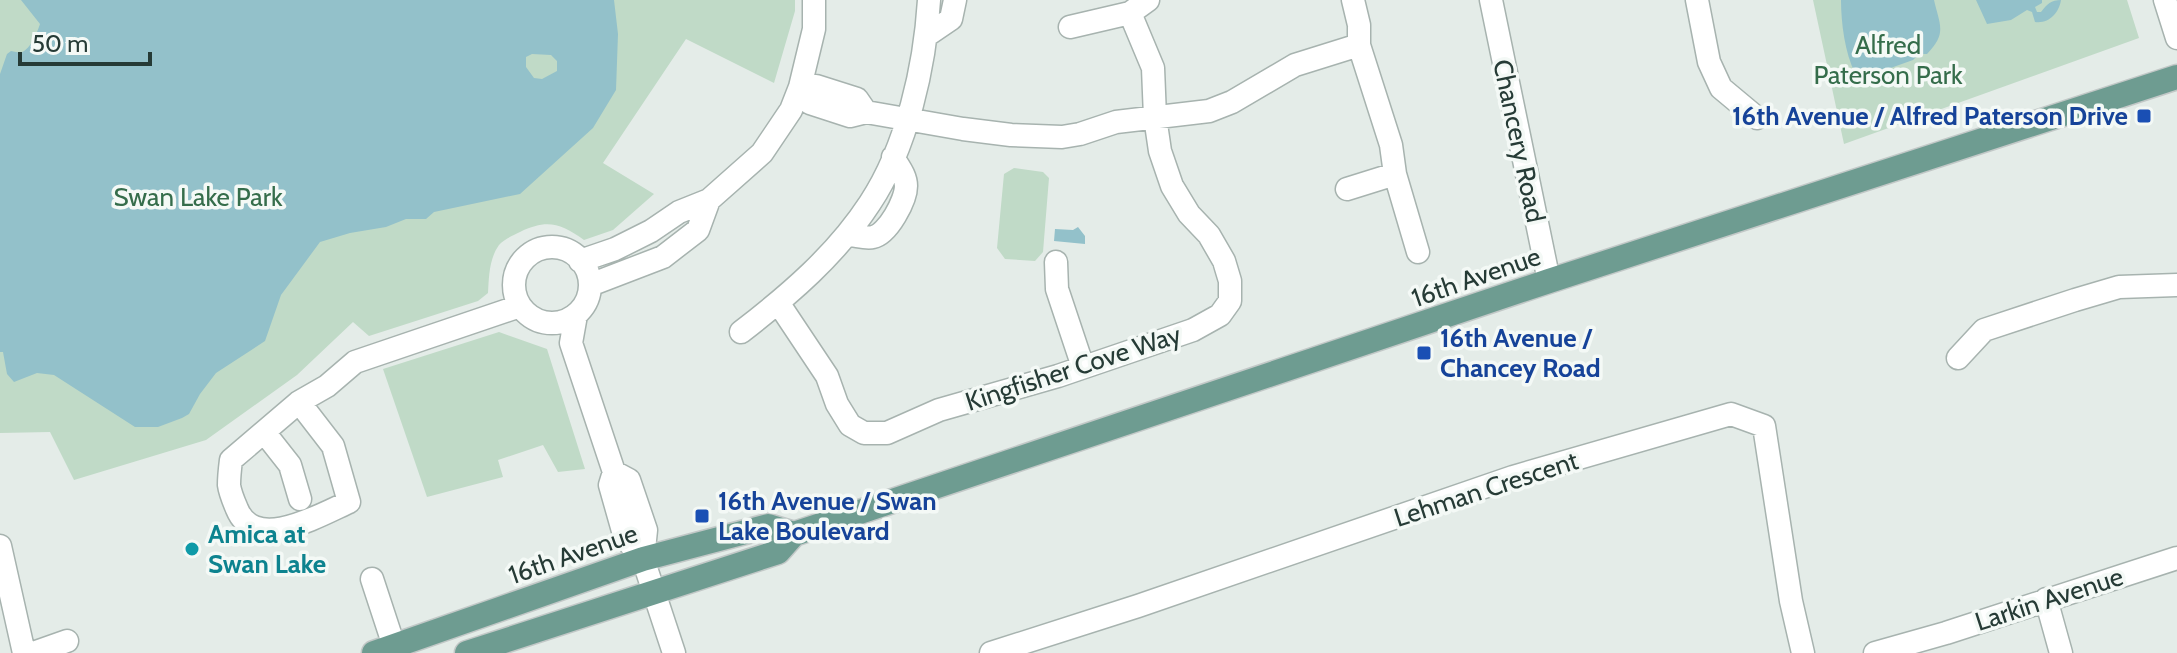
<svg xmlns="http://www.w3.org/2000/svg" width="2177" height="653" font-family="Cabin,sans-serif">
	<rect width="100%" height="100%" fill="#e4ece8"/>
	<!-- green -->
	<path fill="#c0dac7" d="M0,0H795V11L774,83L686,39L603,163L654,194L613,230L584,240C560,223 547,219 520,232C514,235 504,239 499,245C489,259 489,277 488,293L478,301L369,336L353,322L297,375L206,440L74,480L50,432L0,433Z
		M1813,0H2127L2139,38L1844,144Z
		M1014,168L1043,172L1049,178L1043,252L1035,261L1005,259L997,248L1004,174Z
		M499,332L547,349L585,469L558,472L543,445L498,460L503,477L427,497L383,369Z"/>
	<!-- water -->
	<path fill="#93c1ca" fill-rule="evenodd" d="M21,0H614L618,34L616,90L593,128L520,194L434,212L426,219H406L386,227L350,233L320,242L281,295L265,341L216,373L200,394L189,414L182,418L158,427H135L54,375L37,373L14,382L7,374L3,352H0V74L7,54L11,51L21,53C32,47 36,35 40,24ZM532,54L551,55L557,61V71L542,79L534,78L526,67V57Z
		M1841,0H1934C1940,26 1947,33 1927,54H1919L1913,60L1871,75L1855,73C1845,53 1841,23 1841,0Z
		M1976,0H2042V3L2035,7L2037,12H2041C2047,4 2051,0 2061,0C2059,13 2049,24 2035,22L2032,12L2027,10L2011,20L1987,24Z
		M1078,227L1085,236V244L1054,241L1055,229L1073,230Z"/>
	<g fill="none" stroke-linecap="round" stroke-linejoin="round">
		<defs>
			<path id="minor" d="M1353,0L1359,25V45L1391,145L1395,174L1418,252
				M1491,0L1549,281
				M1697,0L1709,62L1721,88L1757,118
				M2165,0L2177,38
				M1070,27L1130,13L1148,0
				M926,36L951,19L955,0
				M866,112L857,99L816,86L800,87L810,103L850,116L866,112L963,129L1011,135L1062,137L1080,134L1116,122L1209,111L1232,102L1295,65L1359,45
				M1347,189L1395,174
				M847,235C855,235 866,239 873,237C888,234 906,200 906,186C906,175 898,166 893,157
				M514 285a38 38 0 1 1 76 0a38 38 0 1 1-76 0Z
				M580,261L615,249L651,231L679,212L709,200L762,153L791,110L800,87L814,29V0
				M1056,262L1057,289L1083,367
				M590,285L663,257L698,230L709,200
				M779,304L827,376L837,404L850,425L864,433H887L939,410L1058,376L1193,330L1220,315L1230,301V281L1224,261L1209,235L1189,214L1172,186L1160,151L1155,117L1153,68L1130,13
				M576,315L571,343L614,472L610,485L625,538L643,559L674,653
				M741,332C789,295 836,255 870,203C907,147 925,66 929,0
				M1958,358L1984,330L2075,300L2119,287L2177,285
				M299,402L231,460C230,468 229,477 229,485C230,493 234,502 237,509C255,553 320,515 349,502L333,446L299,402L327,386L355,362L520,306
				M264,432L290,465L300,499
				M614,472L629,480L646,530L643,559
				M0,546L24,653
				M372,579L394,646
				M2046,599L2061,653
				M33,653L67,641
				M991,653L1138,606L1513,477L1731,414L1764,426L1791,601L1803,653
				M1875,653L1946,633L2177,558"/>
			<path id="major" d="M374,653L643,559L768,526L794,534
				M467,653L778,552L794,534L1549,281L2177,77"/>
		</defs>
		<!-- minor casing -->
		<use href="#minor" stroke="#a7b3af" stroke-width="25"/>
		<!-- major casing -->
		<use href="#major" stroke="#c2c8c7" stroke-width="27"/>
		<!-- minor -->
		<use href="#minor" stroke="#fff" stroke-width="22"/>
		<!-- major -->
		<use href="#major" stroke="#6e9c91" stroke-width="24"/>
	</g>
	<!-- markers -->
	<g fill="#1a4fb4" stroke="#f4f9f6" stroke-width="3">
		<rect x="2136" y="108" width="16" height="16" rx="4"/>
		<rect x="1416" y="345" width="16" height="16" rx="4"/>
		<rect x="694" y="508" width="16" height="16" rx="4"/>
	</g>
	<circle fill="#0f9aa8" stroke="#f4f9f6" stroke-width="3" cx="192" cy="549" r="8"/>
	<g text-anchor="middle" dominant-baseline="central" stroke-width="7" stroke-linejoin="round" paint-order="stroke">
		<!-- park labels -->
		<g font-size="26" fill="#356d4b" stroke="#f4f9f6">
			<text x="1888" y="45">Alfred<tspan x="1888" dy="30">Paterson Park</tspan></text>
			<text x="198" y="197">Swan Lake Park</text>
		</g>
		<!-- transit labels -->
		<g font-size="26" font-weight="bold" fill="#164399" stroke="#f4f9f6" text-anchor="start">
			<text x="2128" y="116" text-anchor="end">16th Avenue / Alfred Paterson Drive</text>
			<text x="1440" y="338">16th Avenue /<tspan x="1440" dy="30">Chancey Road</tspan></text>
			<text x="718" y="501">16th Avenue / Swan<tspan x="718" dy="30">Lake Boulevard</tspan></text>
		</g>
		<!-- street labels -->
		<g font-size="26" fill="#263b36" stroke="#f4f9f6">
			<text transform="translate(1519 141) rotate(78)">Chancery Road</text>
			<text transform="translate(1476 277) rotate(-19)">16th Avenue</text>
			<text transform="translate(1073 368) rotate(-18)">Kingfisher Cove Way</text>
			<text transform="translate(1486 489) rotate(-18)">Lehman Crescent</text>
			<text transform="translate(573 554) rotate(-19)">16th Avenue</text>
			<text transform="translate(2049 599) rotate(-18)">Larkin Avenue</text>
		</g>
		<!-- culture labels -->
		<g font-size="26" font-weight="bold" fill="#0d838f" stroke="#f4f9f6" text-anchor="start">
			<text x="208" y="534">Amica at<tspan x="208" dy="30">Swan Lake</tspan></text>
		</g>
	</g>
	<!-- scale -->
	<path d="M20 52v12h130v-12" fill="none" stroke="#263b36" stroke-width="4"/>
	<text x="32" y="52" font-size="24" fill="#263b36" stroke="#f4f9f6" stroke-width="6" paint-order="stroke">50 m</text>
</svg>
